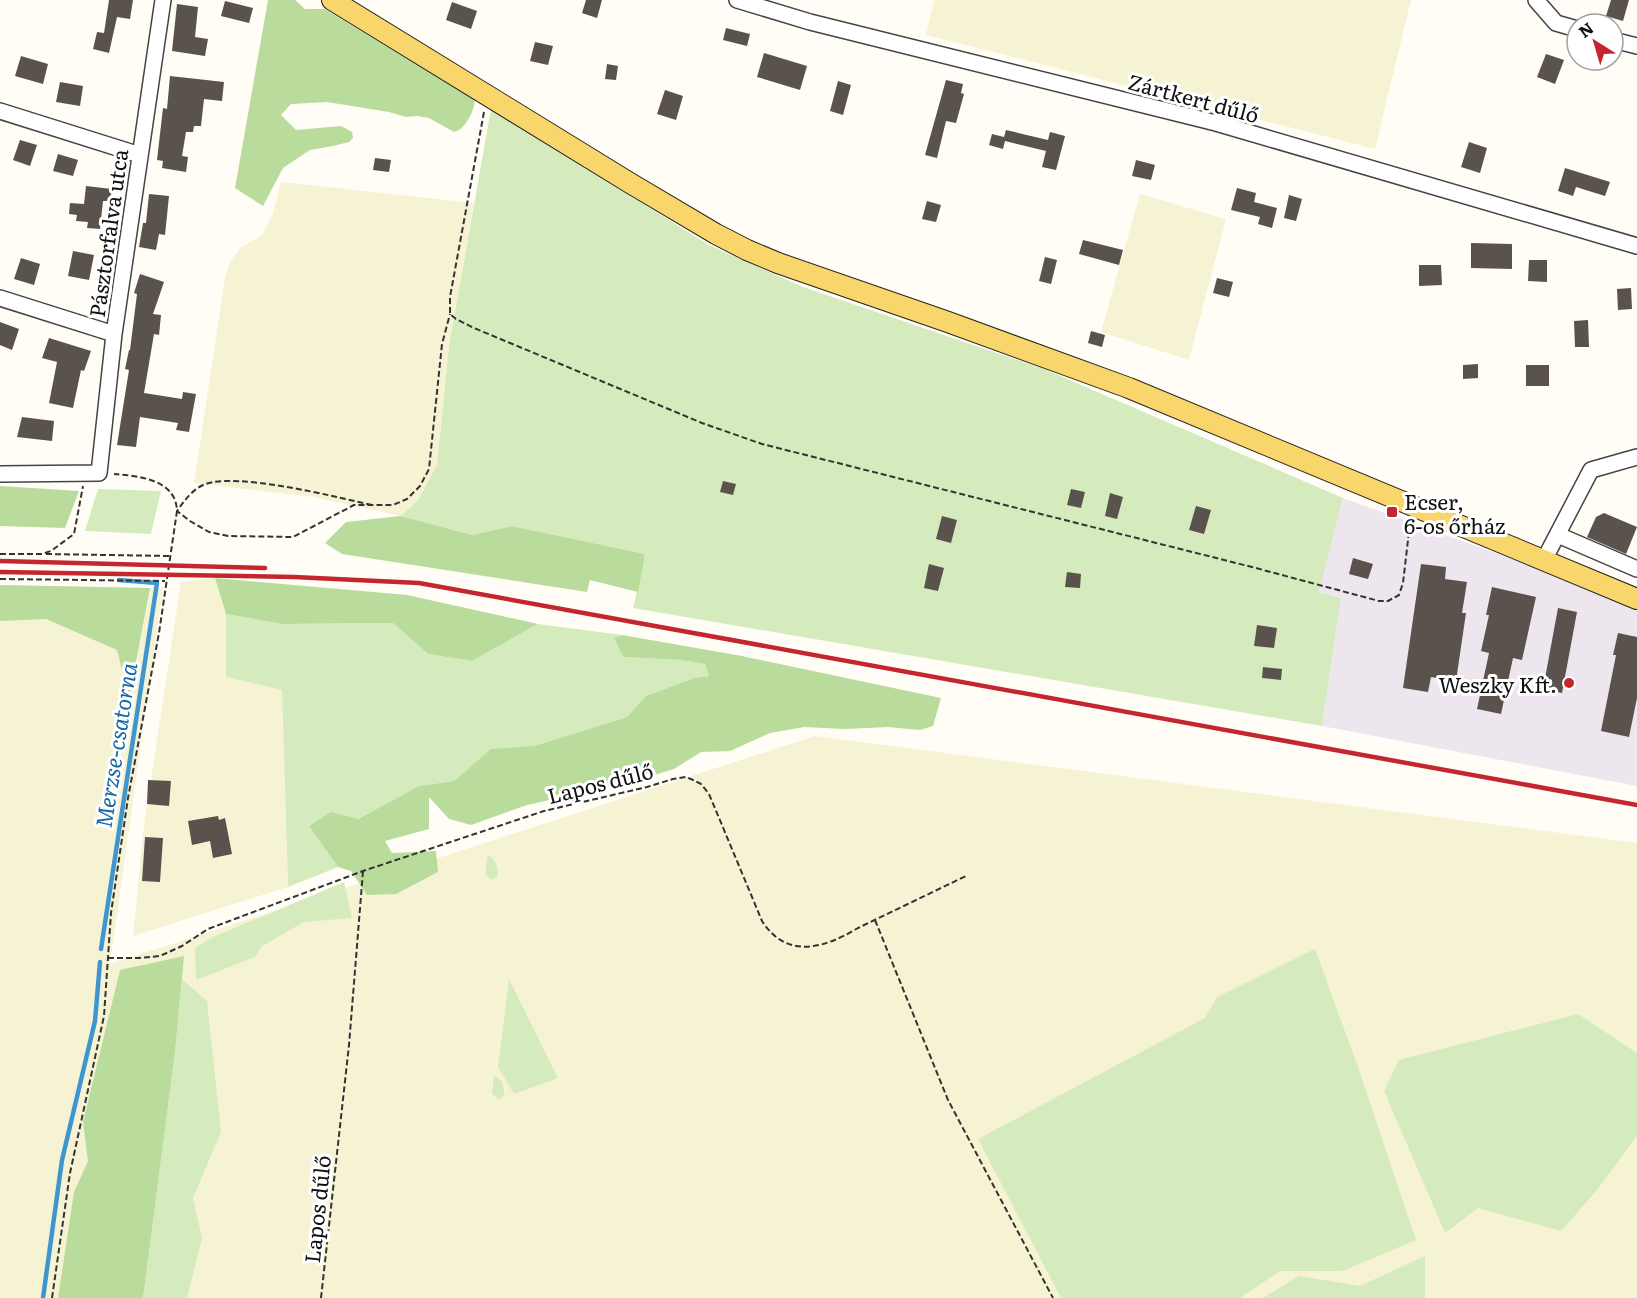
<svg xmlns="http://www.w3.org/2000/svg" width="1637" height="1298" font-family="Literata,serif">
	<rect width="100%" height="100%" fill="#fffdf5"/>
	<!-- industrial -->
	<path fill="#eee6ef" d="M1343,498L1523,563L1637,609V786L1322,726L1341,598L1319,592Z"/>
	<!-- farmland -->
	<path fill="#f6f3d4" d="M934,0H1411L1375,149L926,35Z
		M281,182L474,203L449,346L437,465L418,500L401,516L313,497L194,483L225,278L230,262L240,248L262,235L272,216Z
		M1140,194L1226,219L1189,360L1101,332Z
		M215,578L226,614V677L282,690L288,887L133,936L144,825L181,582Z
		M0,585L150,588L163,587L110,964L815,736L1637,843V1298H0Z"/>
	<!-- green -->
	<path fill="#d5ebbd" d="M491,109L709,245L803,287L1044,369L1343,498L1319,592L1341,598L1322,726L633,608L645,554L512,526L472,535L401,516L418,500L437,465L449,346Z
		M98,489L161,491L151,534L85,531Z
		M226,614L283,624L393,623L428,654L472,661L538,624L622,635L614,638L623,657L681,660L705,664L709,676L694,678L646,696L627,717L534,746L491,750L454,781L419,786L358,819L309,826L338,867L288,887L282,690L226,677Z
		M488,855C497,860 497,866 498,876L491,880L485,873Z
		M344,882L352,918L304,922L262,946L255,957L196,980L195,948L211,938Z
		M1315,949L1359,1070L1416,1240L1343,1271H1280L1240,1298H1061L978,1139L1205,1018L1217,997Z
		M182,979L207,1001L221,1132L193,1198L202,1238L187,1298H143L175,1052Z
		M509,979L558,1078L514,1094L498,1067Z
		M1578,1014L1637,1053V1136L1597,1190L1561,1231L1478,1208L1445,1233L1384,1091L1399,1060Z
		M494,1076C504,1080 504,1087 504,1096L498,1100L492,1093Z
		M1425,1256V1298H1263L1299,1276L1360,1286Z"/>
	<!-- forest -->
	<path fill="#b9dc9c" d="M268,0H295L305,9H325L475,100C474,111 466,129 454,132L429,118L417,116L406,117L389,112L327,102L291,104L281,115L296,130L341,126L352,132L353,138L349,142L333,146L310,150L283,168L263,206L235,188Z
		M0,486L79,491L65,528L0,526Z
		M401,516L472,535L512,526L645,554L638,592L590,580L587,592L342,554L325,543L346,522Z
		M215,578L407,595L538,624L472,661L428,654L393,623L283,624L226,614Z
		M0,585L150,588L129,698L117,650L46,619L0,621Z
		M622,635L742,656L941,698L933,726L920,730L888,727L845,729L804,727L770,733L730,751L701,752L674,769L631,782L527,805L471,825L449,819L429,797V829L385,841L392,853L436,851L438,872L396,894L367,895L351,871L338,867L309,826L331,812L358,819L419,786L454,781L491,749L534,746L627,717L646,696L694,678L709,676L705,664L681,660L623,657L614,638Z
		M184,956L175,1052L143,1298H58L74,1192L88,1161L83,1122L120,970Z"/>
	<g fill="none" stroke-linecap="round" stroke-linejoin="round">
		<!-- stream -->
		<path stroke="#3f96cf" stroke-width="4.5" d="M101,949L157,583L119,580
			M43,1298L62,1160L95,1021L100,962"/>
	</g>
	<!-- building -->
	<path fill="#5a524d" d="M109,0H133L130,19L117,17L109,53L93,49L97,32L104,33Z
		M586,0H602L597,18L582,13Z
		M1611,0H1629L1623,21L1606,16Z
		M225,1L253,8L249,23L221,16Z
		M452,2L477,11L471,29L446,20Z
		M177,4L198,7L195,37L208,39L205,56L172,51Z
		M726,28L750,34L747,46L723,40Z
		M535,42L553,46L548,65L530,61Z
		M764,53L807,66L800,90L757,77Z
		M1546,54L1564,60L1555,84L1537,77Z
		M21,56L48,64L43,84L15,76Z
		M607,64L618,66L616,80L605,79Z
		M170,76L224,82L222,101L204,99L201,126H194L193,132H186L182,156L188,157L186,172L162,168L163,161L157,160L163,108L167,109Z
		M946,80L963,84L961,93L964,94L956,123L946,121L937,158L925,155Z
		M838,81L851,85L843,115L830,111Z
		M60,82L83,86L80,106L56,102Z
		M665,90L683,96L676,120L657,114Z
		M1006,130L1048,140L1050,132L1065,136L1056,170L1042,167L1046,151L1005,141L1003,149L989,145L992,134L1004,137Z
		M20,140L37,145L30,166L13,160Z
		M1469,142L1487,148L1480,173L1461,167Z
		M58,154L78,160L73,176L53,171Z
		M375,158L391,160L389,172L373,170Z
		M1136,160L1155,165L1151,180L1132,176Z
		M1565,168L1610,182L1605,196L1576,187L1573,196L1558,191Z
		M86,186L112,189L110,201H103L100,229L87,228L88,222L76,221L77,215L69,214L70,203L84,204Z
		M1237,188L1256,193L1254,202L1277,208L1272,228L1258,224L1260,217L1231,210Z
		M149,194L169,196L165,235L159,234L156,250L139,247L143,223H146Z
		M1289,195L1302,199L1296,221L1284,218Z
		M927,201L941,205L936,222L922,219Z
		M1083,240L1123,250L1119,265L1079,254Z
		M1471,243L1512,244V269L1471,268Z
		M73,251L94,255L89,280L68,276Z
		M1045,257L1057,260L1051,284L1039,281Z
		M21,258L40,264L34,285L14,279Z
		M1529,260H1547V282L1528,281Z
		M1419,265H1441L1442,285L1419,286Z
		M140,274L164,282L153,314L161,315L159,335L154,334L144,393L182,399L183,392L196,394L189,432L176,430L178,423L140,417L136,447L117,445L129,370L125,369L129,350H130L137,294L134,293Z
		M1217,278L1233,282L1229,297L1213,293Z
		M1631,288L1632,309L1618,310L1617,289Z
		M1588,320L1589,347H1575L1574,321Z
		M0,322L19,329L12,350L0,345Z
		M1091,331L1105,335L1102,347L1088,343Z
		M49,338L91,351L84,371L81,370L73,408L49,403L57,362L42,358Z
		M1478,364V378L1463,379V365Z
		M1526,365H1549V386H1526Z
		M22,417L54,421L52,441L17,437Z
		M723,481L736,484L733,495L720,492Z
		M1071,489L1085,492L1081,508L1067,505Z
		M1110,493L1123,497L1117,519L1105,516Z
		M1196,506L1211,510L1204,534L1189,530Z
		M1604,513L1637,527L1626,554L1587,537L1596,517Z
		M942,516L957,520L951,543L936,539Z
		M1353,558L1373,564L1368,579L1349,574Z
		M929,564L944,568L938,591L924,588Z
		M1421,564L1446,567L1445,579L1467,582L1462,613H1466L1456,681L1431,677L1428,692L1403,688Z
		M1067,572L1081,574L1080,588L1065,587Z
		M1492,587L1536,597L1522,660L1513,658L1501,714L1477,709L1489,653L1481,651L1489,615H1486Z
		M1558,608L1577,612L1562,693L1543,689Z
		M1257,625L1277,628L1274,648L1254,646Z
		M1618,633L1637,637V698L1629,737L1601,731L1616,655H1613Z
		M1263,667L1282,669L1281,680L1262,678Z
		M148,780L171,781L169,806L147,804Z
		M218,816L219,820L225,818L232,854L213,858L210,841L192,845L188,821Z
		M145,837L163,838L160,882L142,881Z"/>
	<g fill="none" stroke-linecap="round" stroke-linejoin="round">
		<defs>
			<path id="minor" d="M737,0L810,22L1216,123L1637,246
				M1536,0L1556,23L1577,29
				M1613,40L1637,46
				M0,111L140,155
				M0,298L114,334
				M0,474L99,473L114,334L163,0
				M1558,535L1637,569
				M1544,560L1591,470L1637,457"/>
			<path id="major" d="M332,0L630,183L716,234L747,250L778,263L948,322L1129,388L1637,599"/>
		</defs>
		<!-- minor casing -->
		<use href="#minor" stroke="#444" stroke-width="18"/>
		<!-- major casing -->
		<use href="#major" stroke="#222" stroke-width="22"/>
		<!-- path -->
		<path stroke="#333" stroke-width="2" stroke-dasharray="6 3" stroke-linecap="butt" d="M484,112L450,297V314L456,319L474,328L702,423L762,444L1252,567L1379,601H1388L1399,595L1403,583L1410,523
			M372,505C336,497 234,471 203,485C191,491 185,500 177,511L190,521L209,532L228,536L293,537L354,505H393L407,499L420,486L429,469L442,344L450,314
			M0,554H42L51,551L74,534L83,486
			M46,554L169,556
			M0,579L165,581
			M875,920L948,1100L1053,1298
			M108,958H139L160,956L182,946L208,929L363,871L544,811L647,787L673,779L686,777L693,780L701,784L709,794L762,921C787,960 825,948 858,928L966,876
			M52,1298L70,1173L104,1016L111,913L128,798L159,633L177,511C176,479 138,476 114,474
			M321,1298L349,1045L363,871"/>
		<!-- minor -->
		<use href="#minor" stroke="#fff" stroke-width="15"/>
		<!-- major -->
		<use href="#major" stroke="#f9d66b" stroke-width="20"/>
		<!-- rail -->
		<path stroke="#c4262e" stroke-width="4.5" d="M0,561L265,568
			M0,572L294,577L419,583L1637,805"/>
	</g>
	<!-- markers -->
	<g fill="#c4262e" stroke="#fff" stroke-width="2">
		<rect x="1386" y="506" width="12" height="12" rx="3"/>
		<circle cx="1569" cy="683" r="6"/>
	</g>
	<g text-anchor="middle" dominant-baseline="central" stroke-width="6" stroke-linejoin="round" paint-order="stroke">
		<!-- street labels -->
		<g font-size="21" fill="#111" stroke="#fff">
			<text transform="translate(1194 97) rotate(15)">Zártkert dűlő</text>
			<text transform="translate(107 233) rotate(-82)">Pásztorfalva utca</text>
			<text transform="translate(600 782) rotate(-14)">Lapos dűlő</text>
			<text transform="translate(316 1209) rotate(-84)">Lapos dűlő</text>
		</g>
		<!-- poi labels -->
		<g font-size="21" fill="#111" stroke="#fff" text-anchor="start">
			<text x="1404" y="500">Ecser,<tspan x="1404" dy="24">6-os őrház</tspan></text>
			<text x="1557" y="683" text-anchor="end">Weszky Kft.</text>
		</g>
		<!-- water labels -->
		<g font-size="22" font-style="italic" fill="#1768a6" stroke="#fff">
			<text transform="translate(115 745) rotate(-81)">Merzse-csatorna</text>
		</g>
	</g>
	<!-- north arrow -->
	<g transform="translate(1595 42) rotate(323)"><circle r="28" fill="#ffffff" stroke="#a0a0a0" stroke-width="1.5"/>
	<path d="M0-4.5L10 22L0 15L-10 22Z" fill="#c4262e"/>
	<text y="-9" font-size="16" font-weight="bold" text-anchor="middle" fill="#111111">N</text>
	</g>
</svg>
